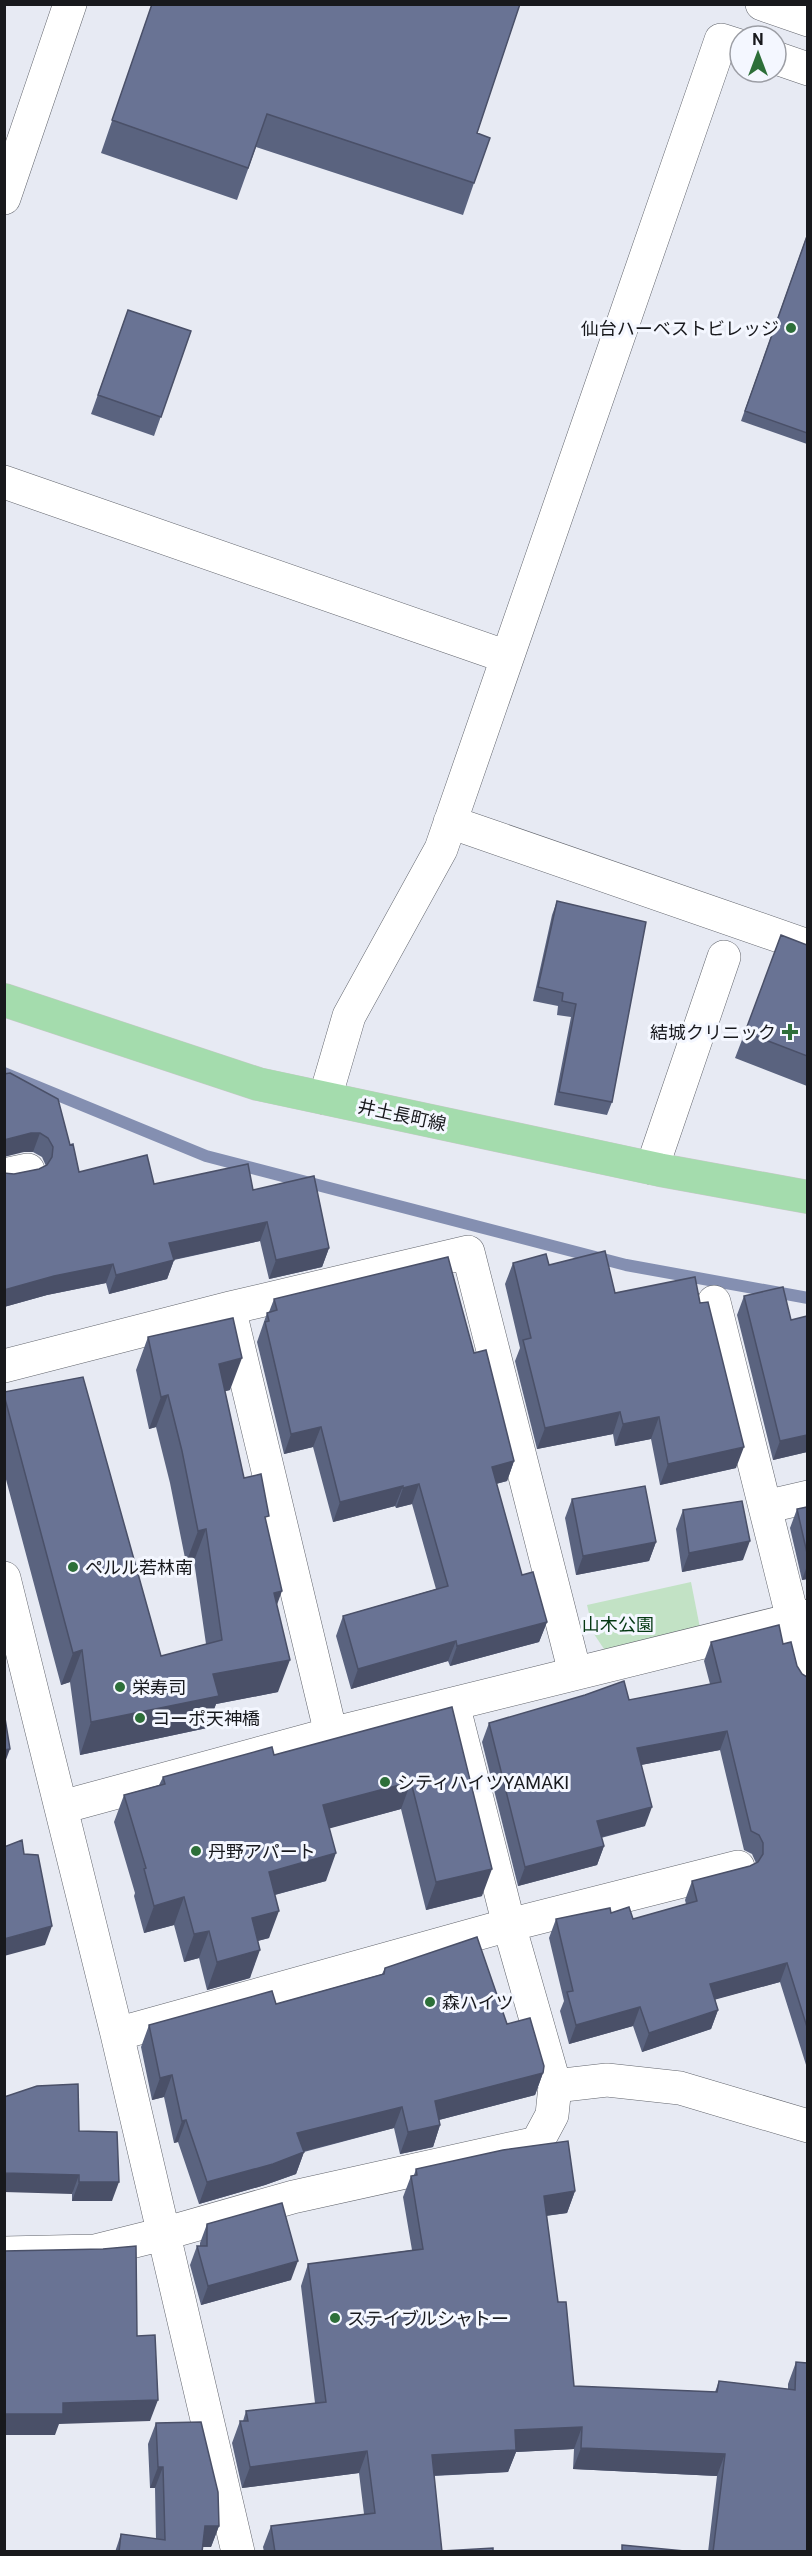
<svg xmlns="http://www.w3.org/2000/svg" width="812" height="2556" font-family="Roboto,'Noto Sans JP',sans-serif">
	<rect width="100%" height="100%" fill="#e7eaf3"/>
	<!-- green -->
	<path fill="#c2e2c5" d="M691,1582L700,1628L606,1652L594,1634L587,1605Z"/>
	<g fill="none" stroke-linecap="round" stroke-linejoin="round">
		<!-- stream -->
		<path stroke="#848fb1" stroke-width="12" d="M4,1073L206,1156L626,1265L808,1298"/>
		<defs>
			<path id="minor" d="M762,4L808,20
				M776,58L808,69
				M4,198L70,4
				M4,482L507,657
				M450,822L808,946
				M325,1098L349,1016L441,849L721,40L740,46
				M652,1168L724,957
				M4,1175L28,1170
				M714,1302L808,1680
				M231,1316L331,1734
				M4,1366L230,1308L468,1252L575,1673
				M765,1507L808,1497
				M4,1578L117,2034L238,2552
				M62,1807L331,1734L808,1616
				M117,2034L509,1925L738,1867
				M555,2086L607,2080L680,2088L808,2126
				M4,2253L95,2251L163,2234L293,2197L537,2143L552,2115L555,2086L509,1925L453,1704"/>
			<path id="major" d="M4,1000L258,1084L660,1170L808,1197"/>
		</defs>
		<!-- minor casing -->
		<use href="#minor" stroke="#62656d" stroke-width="34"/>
		<!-- major casing -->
		<use href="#major" stroke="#c8c8c9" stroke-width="34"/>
		<!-- minor -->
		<use href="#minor" stroke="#fff" stroke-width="33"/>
		<!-- major -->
		<use href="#major" stroke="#a4dcad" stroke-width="33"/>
	</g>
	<!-- wall -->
	<path fill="#5a637f" d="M152,4H520L477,133L474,183L463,215L256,147L237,200L101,153Z
		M807,235V444L741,421Z
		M128,310L191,331L154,436L91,414Z
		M557,901L612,1102L607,1115L554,1105L571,1017L557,1015L558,1006L533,1001L552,915Z
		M807,945V1086L735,1058L745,1032Z
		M4,1074L70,1145L79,1172L154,1184L253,1190L329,1248L322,1267L269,1279L260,1241L174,1260L167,1279L109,1294L106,1283L47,1295L4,1307V1173L14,1174L39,1169L46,1166L42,1157L33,1152H24Z
		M513,1263L549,1265L615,1293L700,1303L736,1468L660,1485L651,1439L615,1446L613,1434L537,1449L515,1361L520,1348L505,1284Z
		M744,1296L807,1452L773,1460L737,1315Z
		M274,1299L474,1353L514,1461L507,1481L496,1484L522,1575L547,1622L539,1642L450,1666L448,1661L351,1689L336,1636L343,1616L436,1589L412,1504L396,1508L395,1506L333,1522L313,1447L284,1454L257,1342L267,1313L269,1312Z
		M148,1337L230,1390L225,1391L244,1478L266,1524L277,1605L278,1692L216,1704L207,1728L80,1755L70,1682L61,1685L4,1472V1392L161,1656L206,1644L194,1561L186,1563L170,1483L156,1427L149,1429L136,1370Z
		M572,1499L656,1542L649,1561L576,1575L565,1518Z
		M807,1507V1579L802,1580L790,1528L797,1509Z
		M683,1510L743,1560L682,1572L676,1529Z
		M711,1642L783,1644L802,1674L807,1677V2068L780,1982L715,1999L718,2010L711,2029L642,2052L633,2026L569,2044L560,2011L564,2001L549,1938L556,1919L611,1913L633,1919L686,1904L685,1900L692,1881L750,1866L756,1863L752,1854L744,1850L720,1750L641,1765L645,1826L601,1838L604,1846L597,1865L518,1886L482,1742L489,1723L629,1700L710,1684L704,1661Z
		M452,1707L482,1896L426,1910L401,1809L329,1828L326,1881L275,1895L269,1938L257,1941L250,1978L207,1990L199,1958L184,1962L174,1925L144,1933L134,1896L135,1893L114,1822L124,1795L159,1785L163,1777L274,1755Z
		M385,1968L507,2024L543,2073L535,2095L439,2120L440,2125L433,2147L400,2154L394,2128L304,2152L296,2174L265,2185L199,2204L178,2142L174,2143L164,2097L152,2100L141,2047L149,2025L276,2004L382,1974Z
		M79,2131L112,2201H72V2194Z
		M416,2169L575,2191L567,2213L546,2216L558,2302L574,2386L715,2392L719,2381L788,2389V2384L796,2362L807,2552H708L717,2476L573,2469L574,2449L516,2452L508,2472L434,2476L442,2552H264L263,2547L271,2526L364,2514L359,2473L242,2488L232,2443L240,2421H243L246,2411L315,2403L301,2286L308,2264L412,2250L403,2197L411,2176L414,2175Z
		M207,2224L291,2280L201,2305L190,2265L197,2246H200V2243Z
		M156,2423L219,2526L211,2547H202V2552H115L121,2534L156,2539L155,2488H150L148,2444Z"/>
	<!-- shaded-wall -->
	<path fill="#4a5068" d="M31,1133H40L33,1152H24L4,1157V1140Z
		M267,1222L260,1241L162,1262L169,1243Z
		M329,1248L322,1267L269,1279L276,1260Z
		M174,1260L167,1279L109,1294L116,1275Z
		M113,1264L106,1283L47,1295L4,1307V1290L54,1276Z
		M242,1358L230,1390L207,1396L219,1364Z
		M168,1395L156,1427L149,1429L161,1397Z
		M620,1412L613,1434L537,1449L545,1428Z
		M659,1417L651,1439L615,1446L623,1424Z
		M321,1427L313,1447L284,1454L291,1434Z
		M807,1435V1452L773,1460L780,1441Z
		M744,1447L736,1468L660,1485L668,1464Z
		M514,1461L507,1481L484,1487L492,1467Z
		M419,1484L412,1504L396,1508L403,1488Z
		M403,1486L395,1506L333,1522L340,1502Z
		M206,1529L194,1561L186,1563L198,1531Z
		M750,1541L743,1560L682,1572L689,1553Z
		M656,1542L649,1561L576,1575L583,1556Z
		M807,1566V1579L802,1580Z
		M282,1591L270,1624L274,1593Z
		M547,1622L539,1642L450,1666L457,1646Z
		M456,1641L448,1661L351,1689L358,1669Z
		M82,1650L70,1682L61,1685L73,1653Z
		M290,1660L278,1692L216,1704L207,1728L80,1755L91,1722L213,1674Z
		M727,1731L720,1750L630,1767L637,1748Z
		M10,1749L4,1765V1750Z
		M411,1782L401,1809L313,1833L323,1805Z
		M652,1807L645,1826L590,1840L597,1821Z
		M604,1846L597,1865L518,1886L525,1867Z
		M336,1853L326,1881L259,1899L269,1872Z
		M492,1869L482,1896L426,1910L436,1882Z
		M184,1897L174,1925L144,1933L154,1906Z
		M279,1911L269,1938L242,1945L252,1918Z
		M52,1926L45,1945L4,1956V1939Z
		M209,1931L199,1958L184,1962L194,1934Z
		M260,1950L250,1978L207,1990L217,1962Z
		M787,1963L780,1982L703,2003L710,1984Z
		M640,2007L633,2026L569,2044L576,2025Z
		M718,2010L711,2029L642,2052L649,2033Z
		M543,2073L535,2095L427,2123L435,2101Z
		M172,2075L164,2097L152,2100L160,2078Z
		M402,2107L394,2128L289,2155L297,2133Z
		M186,2120L178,2142L174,2143L182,2121Z
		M440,2125L433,2147L400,2154L408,2132Z
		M304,2152L296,2174L265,2185L199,2204L207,2182Z
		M4,2173L79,2175L72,2194L4,2192Z
		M79,2182H119L112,2201H72Z
		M575,2191L567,2213L536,2217L544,2196Z
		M298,2261L291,2280L201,2305L208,2286Z
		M158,2400L150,2421L59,2424L55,2435H4V2414L63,2403Z
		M582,2427L574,2449L516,2452L508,2472L424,2476L432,2455L515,2430Z
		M581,2448L725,2454L717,2476L573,2469Z
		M367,2451L359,2473L242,2488L250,2467Z
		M158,2467H163L155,2488H150Z
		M205,2526H219L211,2547H198Z"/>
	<!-- building -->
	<path fill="#697394" stroke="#4a5068" stroke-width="1.5" d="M152,4H520L477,133L490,138L474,183L267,114L248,168L112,120Z
		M807,236V433L745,411Z
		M128,310L191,331L161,417L98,395Z
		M557,901L646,922L612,1102L559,1092L576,1004L562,1001L563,993L538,987Z
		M781,935L807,945V1056L745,1032Z
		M10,1073L58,1099L70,1145L73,1144L79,1172L147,1155L154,1184L248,1164L253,1190L314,1176L329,1248L276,1260L267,1222L169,1243L174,1260L116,1275L113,1264L54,1276L4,1290V1173L14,1174L39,1169L47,1165L52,1157L53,1147L48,1138L40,1133H31L4,1140V1074Z
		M605,1251L615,1293L695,1277L700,1303L708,1302L744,1447L668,1464L659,1417L623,1424L620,1412L545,1428L523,1340L531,1338L513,1263L546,1254L549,1265Z
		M448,1257L474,1353L486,1350L514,1461L492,1467L522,1575L533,1572L547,1622L457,1646L456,1641L358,1669L343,1616L448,1586L419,1484L403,1488V1486L340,1502L321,1427L291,1434L265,1322L269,1321L267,1313L277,1310L274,1299Z
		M783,1287L791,1320L807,1316V1435L780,1441L744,1296Z
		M233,1318L242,1358L219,1364L244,1478L261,1474L269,1516L265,1517L282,1591L274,1593L290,1660L213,1674L219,1696L91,1722L82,1650L73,1653L4,1395V1392L83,1377L161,1656L222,1640L206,1529L198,1531L182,1451L168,1395L161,1397L148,1337Z
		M645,1486L656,1542L583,1556L572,1499Z
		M742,1501L750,1541L689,1553L683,1510Z
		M807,1507V1553L797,1509Z
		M779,1625L783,1644L791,1642L797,1666L802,1674L807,1677V2027L787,1963L710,1984L718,2010L649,2033L640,2007L576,2025L567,1992L573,1991L556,1919L610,1908L611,1913L629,1907L633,1919L697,1901L692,1881L750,1866L758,1862L763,1854V1843L759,1835L751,1831L727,1731L637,1748L652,1807L597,1821L604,1846L525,1867L489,1723L585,1695L624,1681L629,1700L721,1682L711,1642Z
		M452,1707L492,1869L436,1882L411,1782L323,1805L336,1853L269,1872L279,1911L252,1918L260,1950L217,1962L209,1931L194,1934L184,1897L154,1906L144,1869L146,1868L124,1795L165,1784L163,1777L272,1747L274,1755Z
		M4,1712L10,1749L4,1750Z
		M22,1840L24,1854L38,1855L52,1926L4,1939V1847Z
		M477,1937L507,2024L530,2018L544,2066L543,2073L435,2101L440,2125L408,2132L402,2107L297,2133L304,2152L273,2164L207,2182L186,2120L182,2121L172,2075L160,2078L149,2025L272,1991L276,2004L384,1974L385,1968Z
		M78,2084L79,2131L117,2132L119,2182H79V2175L4,2173V2097L37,2086Z
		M568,2141L575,2191L544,2196L558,2302H566L574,2386L717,2392L719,2381L795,2390L796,2362L807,2363V2552H713L725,2454L581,2448L582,2427L515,2430L516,2450L432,2455L442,2552H275L271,2526L375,2513L367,2451L250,2467L240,2421H248L246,2411L326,2402L308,2264L423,2249L411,2176L417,2175L416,2169L503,2150Z
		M282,2203L298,2261L208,2286L197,2246H207V2224Z
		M136,2246L137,2336L155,2335L158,2400L63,2403V2414H4V2251L103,2249Z
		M201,2422L218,2492L219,2526H205L202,2552H119L121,2534L165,2540L163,2467H158L156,2423Z
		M622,2545L695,2552H622Z
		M493,2548V2552L442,2551Z"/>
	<!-- markers -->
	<g fill="#2d6f39" stroke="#f4f7ff" stroke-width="2">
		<circle cx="791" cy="328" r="6"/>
		<path d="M787 1023h6v6h6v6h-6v6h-6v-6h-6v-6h6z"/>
		<circle cx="73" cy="1567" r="6"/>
		<circle cx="120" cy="1687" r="6"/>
		<circle cx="140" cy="1718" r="6"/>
		<circle cx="385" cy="1782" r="6"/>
		<circle cx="196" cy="1851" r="6"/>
		<circle cx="430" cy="2002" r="6"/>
		<circle cx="335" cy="2318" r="6"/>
	</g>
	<g text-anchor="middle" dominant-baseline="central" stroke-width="6" stroke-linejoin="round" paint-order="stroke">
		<!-- poi labels -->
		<g font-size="18" fill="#18191d" stroke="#f4f7ff" text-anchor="start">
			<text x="779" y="328" text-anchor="end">仙台ハーベストビレッジ</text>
			<text x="776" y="1032" text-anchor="end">結城クリニック</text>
			<text x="85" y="1567">ペルル若林南</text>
			<text x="132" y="1687">栄寿司</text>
			<text x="152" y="1718">コーポ天神橋</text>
			<text x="397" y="1782">シティハイツYAMAKI</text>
			<text x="208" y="1851">丹野アパート</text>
			<text x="442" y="2002">森ハイツ</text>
			<text x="347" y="2318">ステイブルシャトー</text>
		</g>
		<!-- street labels -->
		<g font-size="18" fill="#18191d" stroke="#f4f7ff">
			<text transform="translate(402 1115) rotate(12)">井土長町線</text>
		</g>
		<!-- park labels -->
		<g font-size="18" fill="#043812" stroke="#f4f7ff">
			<text x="618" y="1624">山木公園</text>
		</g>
	</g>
	<!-- border -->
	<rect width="812" height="2556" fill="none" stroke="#18191d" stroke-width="12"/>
	<!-- north arrow -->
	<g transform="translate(758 54)"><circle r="28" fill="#f4f7ff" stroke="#9c9ea5" stroke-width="1.5"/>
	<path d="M0-4.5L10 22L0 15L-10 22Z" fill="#2d6f39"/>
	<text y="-9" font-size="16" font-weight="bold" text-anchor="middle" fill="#18191d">N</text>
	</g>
</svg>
